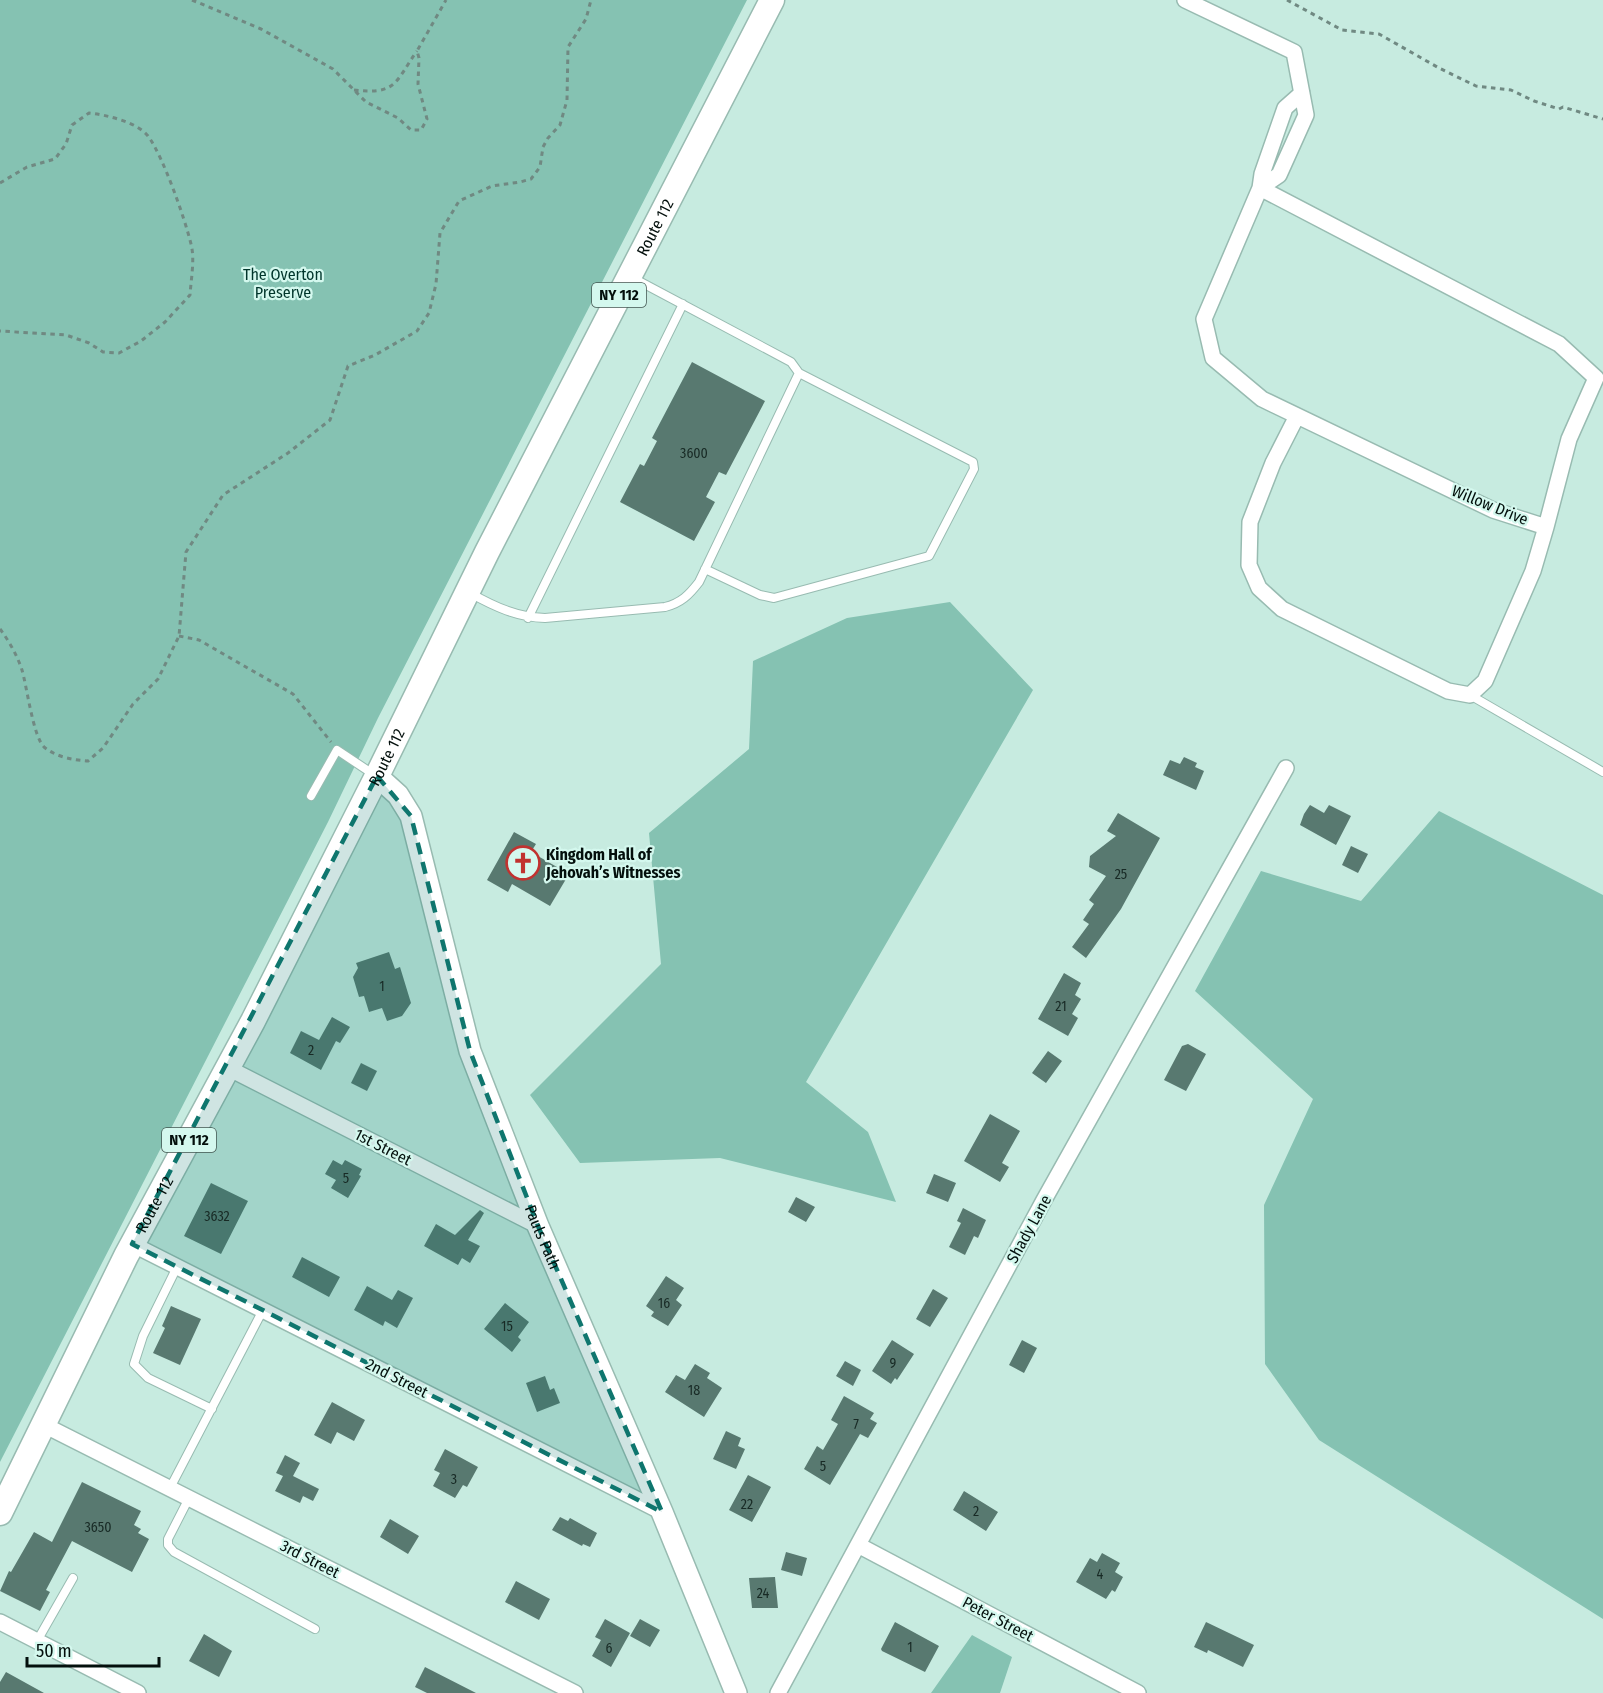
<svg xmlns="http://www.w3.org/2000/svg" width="1603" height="1693" font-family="'Fira Sans Condensed',sans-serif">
	<rect width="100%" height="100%" fill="#c7ebe0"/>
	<!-- green -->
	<path fill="#85c2b2" d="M0,0H747L378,718L328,822L0,1462Z
		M950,602L1033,690L806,1082L868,1132L896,1202L720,1158L580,1163L530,1095L661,964L649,833L749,749L753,661L847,618Z
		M1439,811L1603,895V1619L1319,1440L1265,1364L1264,1205L1313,1099L1195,991L1261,871L1361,901Z
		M972,1635L1012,1657L1000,1693H931Z"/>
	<!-- building -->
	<path fill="#587970" d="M692,362L765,401L726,475L719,472L706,497L715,502L694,541L620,502L640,464L644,466L657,441L652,438Z
		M1184,757L1197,763L1195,767L1204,771L1196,790L1163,775L1170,760L1180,764Z
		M1310,805L1324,813L1329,805L1351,816L1336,845L1300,825L1304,814Z
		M1118,813L1160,838L1121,909L1086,958L1072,947L1089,924L1083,920L1094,904L1089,900L1106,876L1089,867L1090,856L1116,836L1107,831Z
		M514,832L536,844L531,852L569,874L550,906L512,884L508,892L487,880Z
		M1351,846L1368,854L1358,873L1342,865Z
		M389,952L395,969L400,967L411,1003L402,1016L387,1021L382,1008L369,1012L364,996L359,997L353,977L358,968L356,963Z
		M1064,973L1081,983L1075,995L1081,999L1072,1014L1078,1018L1068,1036L1038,1019Z
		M332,1017L350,1027L340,1043L336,1041L321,1070L290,1053L301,1031L319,1040Z
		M1188,1044L1206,1054L1186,1091L1164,1080L1182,1046Z
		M1048,1051L1062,1061L1046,1083L1032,1073Z
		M361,1063L377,1071L367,1091L351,1083Z
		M990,1114L1020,1131L1002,1163L1009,1167L1000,1182L964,1161Z
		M333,1160L342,1165L345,1160L362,1169L359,1175L361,1176L348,1198L331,1188L336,1180L325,1174Z
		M934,1174L956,1183L948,1202L926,1193Z
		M211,1183L248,1201L221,1254L184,1236Z
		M796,1197L815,1207L806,1222L788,1212Z
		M963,1208L986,1220L978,1238L974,1236L965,1255L949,1247L961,1223L957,1221Z
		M480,1210L484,1213L468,1240L480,1246L470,1263L462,1258L458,1265L424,1246L436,1224L455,1235Z
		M302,1257L340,1277L329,1297L292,1277Z
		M666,1276L684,1288L676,1300L682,1305L668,1326L651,1316L654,1312L646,1306Z
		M367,1286L392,1300L398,1290L413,1298L397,1328L385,1321L383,1326L354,1310Z
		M933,1289L948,1298L930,1327L916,1319Z
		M505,1303L529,1322L518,1337L521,1340L512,1352L484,1329Z
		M171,1306L201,1319L180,1365L153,1353L165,1328L162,1326Z
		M892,1340L914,1354L897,1380L895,1378L891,1384L872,1371Z
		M1022,1340L1037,1348L1024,1373L1009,1365Z
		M845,1361L861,1370L853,1386L836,1376Z
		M695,1364L710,1373L707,1378L722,1388L704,1417L665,1392L676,1375L685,1380Z
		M545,1376L550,1390L554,1388L560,1403L537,1412L526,1383Z
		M844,1396L874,1413L870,1419L877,1423L868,1438L860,1434L830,1485L804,1469L817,1446L823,1450L838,1424L831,1420Z
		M332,1402L365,1420L354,1441L337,1432L331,1444L314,1435Z
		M726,1431L741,1438L738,1446L745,1449L736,1469L713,1459Z
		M445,1449L478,1467L467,1487L463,1485L455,1498L433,1486L440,1473L434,1470Z
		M285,1455L300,1463L293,1476L319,1489L313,1501L303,1496L300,1503L275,1491L283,1476L276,1473Z
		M748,1475L771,1487L752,1522L729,1510Z
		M82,1482L141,1511L134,1525L141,1529L138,1533L149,1539L132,1572L72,1541L46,1590L50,1592L40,1611L0,1591L9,1571L11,1572L34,1532L52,1542Z
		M964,1491L998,1512L986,1531L953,1510Z
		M560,1517L568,1521L570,1518L597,1533L590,1547L583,1544L582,1546L552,1530Z
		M390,1519L419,1536L408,1554L380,1537Z
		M786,1552L807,1558L802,1576L781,1570Z
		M1102,1553L1120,1563L1115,1572L1123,1577L1115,1592L1112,1590L1106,1599L1076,1582L1090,1558L1097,1562Z
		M775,1577L778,1608H752L749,1578Z
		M516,1581L550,1599L539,1620L505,1602Z
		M605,1619L630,1633L611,1667L592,1656L601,1640L595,1637Z
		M640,1619L660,1630L650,1647L630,1636Z
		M895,1622L939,1646L925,1672L882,1651L881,1649Z
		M1206,1622L1254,1645L1243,1667L1208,1650L1207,1653L1194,1647Z
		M204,1634L232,1651L219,1677L189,1661Z
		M425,1667L476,1693H427L415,1687Z
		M6,1672L44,1693H0V1682Z"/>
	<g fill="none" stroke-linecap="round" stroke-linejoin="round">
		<defs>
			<path id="lane" d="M705,569L760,595L774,598L929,556L974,469L973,462L799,373
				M470,593C495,607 517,617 545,618L665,607C681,603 689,595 699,582L799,373L791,362L633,278
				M528,618L683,304
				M1470,695L1603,772
				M311,796L337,750L373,774
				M177,1267L143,1336L134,1364L148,1378L212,1409
				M170,1488L263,1310
				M189,1498L168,1539V1545L174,1552L315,1629
				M37,1641L73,1578"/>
			<path id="street" d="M1185,0L1294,52L1306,115L1279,175L1260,188
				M1260,188L1559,344L1596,378L1569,439L1546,527L1493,510L1262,399L1213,358L1204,319L1260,188L1262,174L1285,108L1302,93
				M1297,416L1273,463L1250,522L1249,565L1259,588L1282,609L1448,691L1470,695L1485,681L1533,571L1546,527
				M228,1068L538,1226
				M132,1244L662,1512
				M44,1425L575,1693
				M858,1545L1138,1693
				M0,1622L138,1693
				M778,1693L1044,1200L1286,768"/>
			<g id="secondary">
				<path id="s1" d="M377,776L398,795L411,816L470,1051L538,1226L662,1512L736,1693"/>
			</g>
			<g id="primary">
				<path id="s2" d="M0,1513L126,1256L253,1021L377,776L487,552L772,0"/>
			</g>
		</defs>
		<!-- lane casing -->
		<use href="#lane" stroke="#98bbb1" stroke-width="10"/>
		<!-- street casing -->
		<use href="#street" stroke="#98bbb1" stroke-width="18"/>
		<!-- secondary casing -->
		<use href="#secondary" stroke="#98bbb1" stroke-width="24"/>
		<!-- primary casing -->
		<use href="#primary" stroke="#98bbb1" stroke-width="27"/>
		<!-- path -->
		<path stroke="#708982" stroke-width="3" stroke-dasharray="4.5 4.5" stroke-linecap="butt" d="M192,0L261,29L333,69L366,102L398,118L411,130H421L427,119L418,84L419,58L417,51L446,0
			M1287,0L1342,30L1379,34L1439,68L1476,86L1511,90L1534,101L1559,109L1563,107L1603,119
			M354,90C397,95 395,82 417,51
			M0,183L27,167L55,159L66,144L72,125L89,113C107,115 137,122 148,136C163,156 185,219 191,244C195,259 191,279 190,295L165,322L141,341L119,353L103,352L89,343L66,335L0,331
			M0,629C9,641 17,655 22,670C27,687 33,736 44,747C56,757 73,760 88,761L103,748L133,704L158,679L179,636L186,552L223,495L288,453L330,420L348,366L375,355L417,331L429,313L436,284L440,233L459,201L492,186L520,182L531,179L540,167L543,147L548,138L560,125L567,100L568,47L586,19L591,0
			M179,636L199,640L293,694L331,742"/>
		<!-- lane -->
		<use href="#lane" stroke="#fff" stroke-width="8"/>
		<!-- street -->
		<use href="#street" stroke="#fff" stroke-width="15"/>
		<!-- secondary -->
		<use href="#secondary" stroke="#fff" stroke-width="21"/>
		<!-- primary -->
		<use href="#primary" stroke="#fff" stroke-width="24"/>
	</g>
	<!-- marked area -->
	<path fill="#0f766e" fill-opacity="0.2" stroke="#0f766e" stroke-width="4.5" stroke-dasharray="12 8" stroke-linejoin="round" d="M377,776L411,816L470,1051L538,1226L662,1512L132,1244Z"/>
	<!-- icons -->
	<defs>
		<symbol id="church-ring" viewBox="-11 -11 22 22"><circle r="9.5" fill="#d4f8ee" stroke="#c13230" stroke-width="1.5"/><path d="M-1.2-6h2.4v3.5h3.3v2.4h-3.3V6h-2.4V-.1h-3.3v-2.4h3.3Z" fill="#c13230"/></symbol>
	</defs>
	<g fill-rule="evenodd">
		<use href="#church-ring" x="504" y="844" width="38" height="38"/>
	</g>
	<g text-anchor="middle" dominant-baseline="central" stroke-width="4.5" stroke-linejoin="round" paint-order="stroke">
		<!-- number labels -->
		<g font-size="14" fill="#182a25">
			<text x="694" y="453">3600</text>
			<text x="1121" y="874">25</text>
			<text x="382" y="986">1</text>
			<text x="1061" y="1006">21</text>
			<text x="311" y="1050">2</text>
			<text x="346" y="1178">5</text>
			<text x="217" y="1216">3632</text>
			<text x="664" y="1303">16</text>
			<text x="507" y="1326">15</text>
			<text x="893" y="1363">9</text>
			<text x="694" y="1390">18</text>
			<text x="856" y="1424">7</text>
			<text x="823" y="1466">5</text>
			<text x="454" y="1479">3</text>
			<text x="747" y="1504">22</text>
			<text x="976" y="1511">2</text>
			<text x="98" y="1527">3650</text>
			<text x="1100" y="1574">4</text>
			<text x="763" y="1593">24</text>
			<text x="910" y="1647">1</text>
			<text x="609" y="1648">6</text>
		</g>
		<!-- shield labels -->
		<g fill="#d4f8ee" stroke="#425550" stroke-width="1.5">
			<rect x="592" y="283" width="54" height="24" rx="4.5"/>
			<rect x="162" y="1128" width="54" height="24" rx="4.5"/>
		</g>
		<g font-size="15" font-weight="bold" fill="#030f0c">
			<text x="619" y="295">NY 112</text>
			<text x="189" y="1140">NY 112</text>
		</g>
		<!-- street labels -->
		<g font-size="16" fill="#030f0c" stroke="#d4f8ee">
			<text stroke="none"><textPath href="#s2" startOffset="1443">Route 112</textPath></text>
			<text transform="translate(1490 505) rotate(22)">Willow Drive</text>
			<text stroke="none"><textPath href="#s2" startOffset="849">Route 112</textPath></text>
			<text transform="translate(383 1147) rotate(27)">1st Street</text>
			<text stroke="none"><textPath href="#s2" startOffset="345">Route 112</textPath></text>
			<text transform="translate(1029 1229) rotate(-61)">Shady Lane</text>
			<text stroke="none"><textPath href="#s1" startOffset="495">Pauls Path</textPath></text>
			<text transform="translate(397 1378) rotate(27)">2nd Street</text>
			<text transform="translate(310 1559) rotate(27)">3rd Street</text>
			<text transform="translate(998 1619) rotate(28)">Peter Street</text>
		</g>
		<!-- park labels -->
		<g font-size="16" fill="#00352b" stroke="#d4f8ee">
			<text x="283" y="274">The Overton<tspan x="283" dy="18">Preserve</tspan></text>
		</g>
		<!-- poi labels -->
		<g font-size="16" font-weight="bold" fill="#030f0c" stroke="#d4f8ee" text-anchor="start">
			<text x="546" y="854">Kingdom Hall of<tspan x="546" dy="18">Jehovah’s Witnesses</tspan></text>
		</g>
	</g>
	<!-- scale -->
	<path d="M27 1657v9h132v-9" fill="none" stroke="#030f0c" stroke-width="3"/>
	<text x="36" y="1657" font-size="18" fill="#030f0c" stroke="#d4f8ee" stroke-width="4.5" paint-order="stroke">50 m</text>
</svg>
